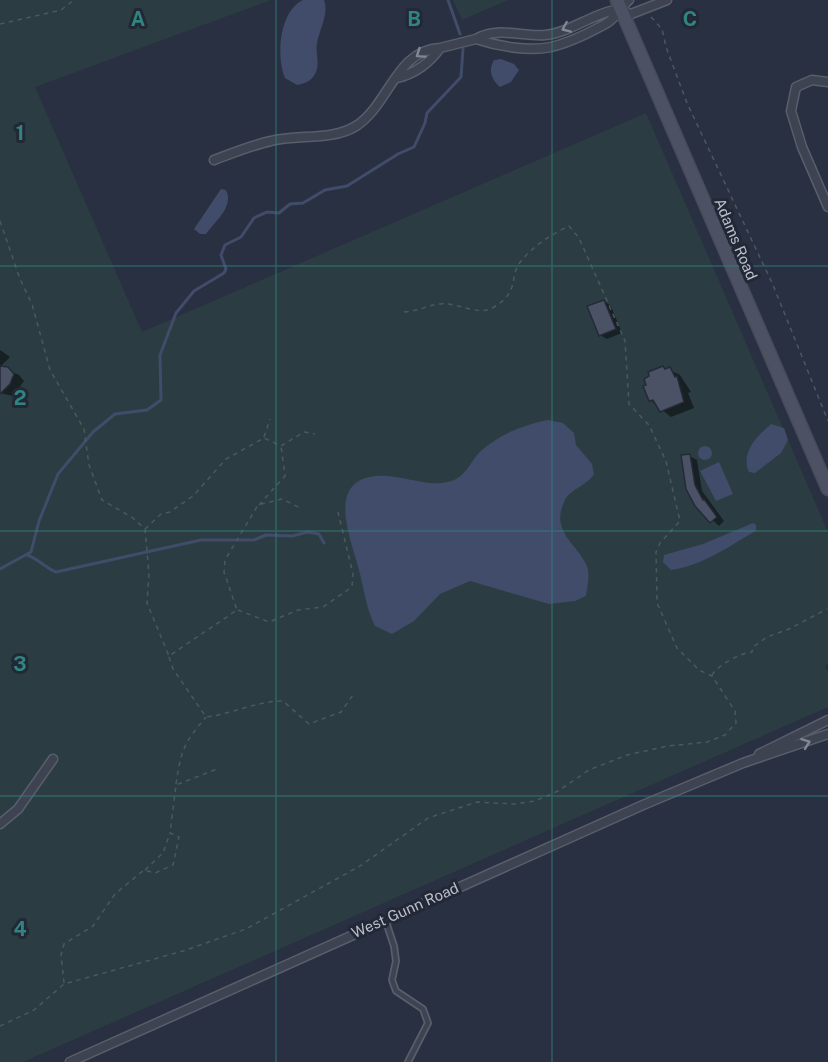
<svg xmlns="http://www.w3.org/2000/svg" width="828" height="1062" font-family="'Public Sans',sans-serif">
	<rect width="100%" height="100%" fill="#293041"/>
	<!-- green -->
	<path fill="#2b3d42" d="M0,0H271L35,87L142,332L646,113L828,532V664L825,666L828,672V707L23,1062H0Z
		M453,0H508L462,20Z"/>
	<!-- water -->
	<path fill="#404c69" d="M303,0H324C329,14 320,28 317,43C315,52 320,62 316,72C312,81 306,83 297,85L285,78C276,57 279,11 303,0Z
		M501,59L514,64L519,70L511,82L500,87C491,79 488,70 494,60Z
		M221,189L226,190C234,207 216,220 206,234H200L194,229Z
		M548,420L563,423L574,433L576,445L592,464L594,474C587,486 569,489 564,502C551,532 575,542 586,564C591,574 587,586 586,596L575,601L549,604L470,581L440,594L414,621L392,634L375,626C366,608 364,589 359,570C352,541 324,480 377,476C402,474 431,490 454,480C467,475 472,458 482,450C501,433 524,425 548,420Z
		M771,424L784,428L788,440L781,453L755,473L749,472C740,453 757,436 771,424Z
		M698 453a7 7 0 1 1 14 0a7 7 0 1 1-14 0Z
		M719,462L733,494L716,501L700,471Z
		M753,523L756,525V531C729,546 702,566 671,570L663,562L664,555L703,544Z"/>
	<!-- shadow -->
	<path fill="#0007" d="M604,301L611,306L622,333L607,339L600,335Z
		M0,350L10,357L0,367L19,375L24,381L13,396L0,393Z
		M663,367L680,375L691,392L688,393L694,408L671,417L650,400L648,386Z
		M690,456L697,460L702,491L724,521L719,526L696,505Z"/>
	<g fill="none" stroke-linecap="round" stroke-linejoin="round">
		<!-- stream -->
		<path stroke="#404c69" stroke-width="3" d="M448,0L460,34
			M27,555C39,559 48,570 56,572L201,540H254L266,535L292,536L308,532L319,534L324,543
			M0,569L31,552L39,521L58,474L93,432L115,414L147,410L161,400L160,355L176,313L194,291L224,273L226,269L221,255L225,245L241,237L254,218L267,212L279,213L290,204L303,203L325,190L347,186L398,154L414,147L425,123L427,113L461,77L463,49"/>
	</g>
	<!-- building -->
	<path fill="#4b5265" stroke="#242a38" stroke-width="1.5" d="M604,300L616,329L599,336L587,306Z
		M0,366L8,367L14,374L10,384L0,394Z
		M663,366L665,369L670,367L675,377L677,376L684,402L660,412L653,400L649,401L643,386L646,385L644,379L649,376L648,372Z
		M690,454L695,485L703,500L704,499L717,517L710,523L695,506L686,489L681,455Z"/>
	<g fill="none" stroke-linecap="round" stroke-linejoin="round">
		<defs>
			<path id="service" d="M385,919L394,946L396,961L392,980L396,991L423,1009L428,1023L408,1062"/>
			<path id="minor" d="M621,9C594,12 570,33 545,35C522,37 497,26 476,39C497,46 529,52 551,47C568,43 591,32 607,23C616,18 621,6 629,0
				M621,10L631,14L667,0
				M440,48L476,39
				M828,82L812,80L796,87L791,111L802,147L828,207
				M214,160C233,153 252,145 271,141C298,134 332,141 356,126C389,105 396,50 440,48C430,63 414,74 397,78
				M759,754L828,720
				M0,824L18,809L53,759
				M70,1062L643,805L743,763L828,734"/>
			<path id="secondary" d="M617,0L828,489"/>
		</defs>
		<!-- service casing -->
		<use href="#service" stroke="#585e6b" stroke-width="8"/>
		<!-- minor casing -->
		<use href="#minor" stroke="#585e6b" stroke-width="11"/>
		<!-- secondary casing -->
		<use href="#secondary" stroke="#474c5a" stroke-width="15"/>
		<!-- path -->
		<path stroke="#49595f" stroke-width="1.5" stroke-dasharray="4.5 4.5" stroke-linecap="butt" d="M651,17L662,29L666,47L687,103L773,285L828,421
			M0,24L61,10L74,0
			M0,221L20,279L32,304L50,370L84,429L89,465L102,500L133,518L145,529L149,574L147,603L169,656L237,610L224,572L225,560L258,505L282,499L300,508
			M264,437L270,419
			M259,505L285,476L281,446
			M145,529L161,514L170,512L193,496L226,459L264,438L281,446L304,432L315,434
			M238,610L269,622L298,610L323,607L352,587L353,574L338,512
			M169,657L173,669L206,717C233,714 256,701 283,701L309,724L341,712L355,692
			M712,675C718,665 740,653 752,652L753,647L767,637L789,629L827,609
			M176,784C181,750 184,743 206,717
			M145,870L163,853L170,833
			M64,983L61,955L64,944L93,926L115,894L144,870L155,873L173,865L179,837L170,833L176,785L217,769
			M0,1026L34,1010L64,984L183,951L246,929L360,866L428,818L477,802L514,804L535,801L558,791L589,770L627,755L668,746L707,742L725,735L736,723L735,711L712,676L699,670L677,648L657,603L656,552L660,543L680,521L666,461L649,425L629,404L625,341L579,238L569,226C552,234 533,246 521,261C508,277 521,291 494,307C478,317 458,302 440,304C428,305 419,311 404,312"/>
		<!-- service -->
		<use href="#service" stroke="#3d4351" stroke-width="4.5"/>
		<!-- minor -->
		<use href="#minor" stroke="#3d4351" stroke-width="8"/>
		<!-- secondary -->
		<use href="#secondary" stroke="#4c5264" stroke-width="12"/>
	</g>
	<!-- one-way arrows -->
	<defs><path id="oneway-chevron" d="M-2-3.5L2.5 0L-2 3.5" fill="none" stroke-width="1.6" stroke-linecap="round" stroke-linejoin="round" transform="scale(1.5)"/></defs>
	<g stroke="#828794">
		<use href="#oneway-chevron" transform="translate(566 28) rotate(157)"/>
		<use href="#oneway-chevron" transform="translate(420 54) rotate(146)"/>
		<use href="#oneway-chevron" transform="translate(806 743) rotate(-20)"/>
	</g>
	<!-- grid -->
	<path fill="none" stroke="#318581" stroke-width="1.5" stroke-opacity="0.55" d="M276,0V1062M552,0V1062M0,266H828M0,531H828M0,796H828"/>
	<g text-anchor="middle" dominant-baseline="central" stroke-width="6" stroke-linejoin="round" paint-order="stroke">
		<!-- street labels -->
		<g font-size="15" fill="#babfcb" stroke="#222836">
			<text transform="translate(736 239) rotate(67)">Adams Road</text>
			<text transform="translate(405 910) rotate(-24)">West Gunn Road</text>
		</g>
	</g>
	<g font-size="20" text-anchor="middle" font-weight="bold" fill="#318581" stroke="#222836" stroke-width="6" stroke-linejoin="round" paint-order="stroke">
		<text x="138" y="26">A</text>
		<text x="414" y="26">B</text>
		<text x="690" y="26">C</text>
		<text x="20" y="140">1</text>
		<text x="20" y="405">2</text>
		<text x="20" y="671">3</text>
		<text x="20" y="936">4</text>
	</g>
</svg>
